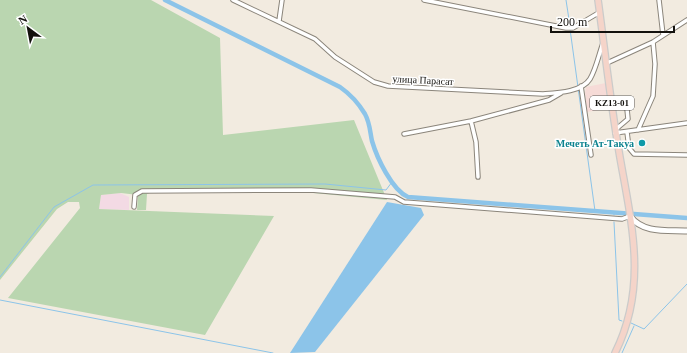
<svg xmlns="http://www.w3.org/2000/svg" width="687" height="353" font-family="'Times New Roman',serif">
	<rect width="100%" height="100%" fill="#f2ebe0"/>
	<!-- commercial -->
	<path fill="#f3dae4" d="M120,193L129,197V210L99,209L101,195Z"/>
	<!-- medical -->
	<path fill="#f6dbd7" d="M606,83L610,108L587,112L585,93L586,87Z"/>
	<!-- green -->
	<path fill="#bad6b0" d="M0,0H151L220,38L223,135L354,120L387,200L313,193H150L147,194L146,210H137L138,195L121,193L101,195L99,209L274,216L205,335L8,298L80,208L79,202H68L57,209L0,280Z"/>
	<!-- water -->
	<path fill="#8cc4e9" d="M387,202L421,208L424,215L315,352L290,353Z"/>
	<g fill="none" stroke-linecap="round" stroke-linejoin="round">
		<!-- stream -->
		<path stroke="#8cc4e9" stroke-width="1" d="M566,0L570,26
			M570,29L595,211
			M614,212V215
			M614,222L619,320L622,321
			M0,277L54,207L93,185L325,184L386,190L392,182
			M0,300L273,353
			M631,323L644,329L687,284
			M622,353L634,326"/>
		<!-- canal -->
		<path stroke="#8cc4e9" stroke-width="4.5" d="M165,0L340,87C350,94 359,104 365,114C370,123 370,132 372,141C377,158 392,190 408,197L687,218"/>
		<defs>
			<path id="minor" d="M233,0L315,39L335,57L374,82L388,86L543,94C557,93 582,92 590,79C596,69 599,54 603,43
				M424,0L566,28H573L600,12
				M659,0L663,35
				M279,21L282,0
				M607,63L653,42L687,20
				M581,86L591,155
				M611,99L627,109L628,119L615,130
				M471,121L476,142L478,177
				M638,130L653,96L655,64L653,42
				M627,132L629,148L634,154L687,155
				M615,133L687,123
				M404,134L471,121L549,100L561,93
				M134,207L135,195L142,191L311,190L395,197L404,202L430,204L622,219L630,216"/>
			<path id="secondary" d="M630,216C643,234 668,230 687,231"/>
			<path id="primary" d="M598,0C604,44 609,89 616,133C627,209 652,279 615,353"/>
		</defs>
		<!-- minor casing -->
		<use href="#minor" stroke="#8b857b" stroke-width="5.5"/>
		<!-- secondary casing -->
		<use href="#secondary" stroke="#8b857b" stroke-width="7"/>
		<!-- primary casing -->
		<use href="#primary" stroke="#cbcbca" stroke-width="8"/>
		<!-- minor -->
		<use href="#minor" stroke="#fff" stroke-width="3.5"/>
		<!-- secondary -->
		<use href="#secondary" stroke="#fff" stroke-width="5"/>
		<!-- primary -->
		<use href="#primary" stroke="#f5d4c9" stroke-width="5.5"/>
	</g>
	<!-- markers -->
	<circle fill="#0f9aa8" stroke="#fff" stroke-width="1.5" cx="642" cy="143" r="4"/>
	<g text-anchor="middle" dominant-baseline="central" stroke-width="3" stroke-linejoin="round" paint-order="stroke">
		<!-- shield labels -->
		<rect fill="#fff" stroke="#5a5856" stroke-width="1" x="590" y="96" width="44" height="14" rx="3"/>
		<g font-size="9" font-weight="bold" fill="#13110d">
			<text x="612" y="103">KZ13-01</text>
		</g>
		<!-- street labels -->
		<g font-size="10" fill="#13110d" stroke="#fff">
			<text transform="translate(423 80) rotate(3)">улица Парасат</text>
		</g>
		<!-- culture labels -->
		<g font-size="10" font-weight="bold" fill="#0d838f" stroke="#fff" text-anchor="end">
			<text x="634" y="143">Мечеть Ат-Такуа</text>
		</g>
	</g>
	<!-- north arrow -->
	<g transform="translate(28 28) rotate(328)" stroke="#ffffff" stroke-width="3" paint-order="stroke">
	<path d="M0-3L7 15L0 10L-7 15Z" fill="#13110d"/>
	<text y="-6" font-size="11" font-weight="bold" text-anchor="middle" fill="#13110d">N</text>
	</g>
	<!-- scale -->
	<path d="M551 26v6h123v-6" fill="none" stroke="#13110d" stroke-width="2"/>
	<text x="557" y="26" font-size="12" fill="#13110d" stroke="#ffffff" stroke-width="3" paint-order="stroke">200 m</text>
</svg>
